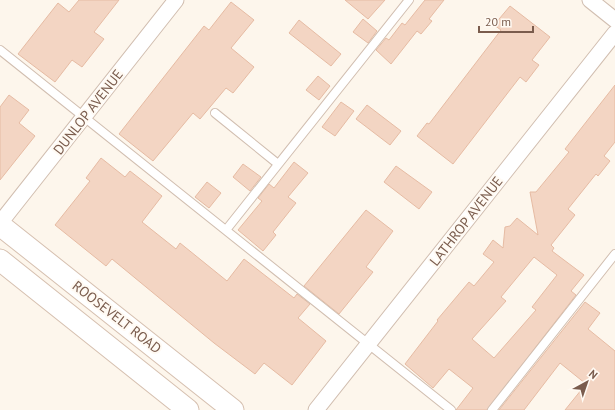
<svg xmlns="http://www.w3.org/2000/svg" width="615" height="410" font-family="'PT Sans',sans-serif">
	<rect width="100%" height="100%" fill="#fdf6ec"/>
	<!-- building -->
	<path fill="#f3d5c3" stroke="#e6bba3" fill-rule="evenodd" d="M79,0H119L94,32L104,39L82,67L72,60L55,82L18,54L58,3L69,12Z
		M345,0H385L368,19Z
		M425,0H444L429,19L432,21L421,34L417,31L391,64L376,50L386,38L389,40L402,23L405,25Z
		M231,2L254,20L231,48L254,67L233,93L226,88L200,119L193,113L153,161L119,134L204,26L209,30Z
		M510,6L550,37L532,60L539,65L526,82L520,77L453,164L417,136L427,123L429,124L501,30L494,25Z
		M363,19L377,31L368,43L353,32Z
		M299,20L341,54L331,66L289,33Z
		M318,76L330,86L319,100L306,90Z
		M615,85V142L604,156L610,161L598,176L596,174L568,209L575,215L551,245L554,248L552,251L584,275L571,291L576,295L487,410H456L473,388L449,369L433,388L405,364L438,321L437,320L469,282L474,286L494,262L483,254L493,240L503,248L505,227L510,226L517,218L538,235L530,192H536L569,152L565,149ZM534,257L557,275L532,307L536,310L494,358L472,339L506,301L501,297Z
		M9,95L29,110L19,123L35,136L0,180V107Z
		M341,102L354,111L335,136L322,127Z
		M367,105L401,131L390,145L356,119Z
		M101,158L125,177L130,171L162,196L142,222L176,249L180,243L227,281L244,259L294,298L297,294L310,304L298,318L326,341L292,385L264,363L255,374L214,343L112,259L106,266L55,225L90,181L86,178Z
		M294,162L308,173L288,197L296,203L273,232L276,235L263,251L238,230L262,201L258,198L269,184L274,188Z
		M243,164L261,177L250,191L233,177Z
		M396,166L432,192L419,209L384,182Z
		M207,182L221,193L209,208L195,197Z
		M366,210L393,231L366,267L373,272L339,314L304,286Z
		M585,302L600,313L588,329L615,351V410H565L586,384L560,363L524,410H499Z"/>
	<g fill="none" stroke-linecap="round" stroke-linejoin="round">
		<defs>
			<path id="lane" d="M0,50L451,410
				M215,113L278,164
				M226,230L409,0
				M492,410L615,254"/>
			<path id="street" d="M590,0L615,20
				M0,223L176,0
				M316,410L615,33"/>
			<path id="secondary" d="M0,225L233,410
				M0,260L188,410"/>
		</defs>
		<!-- lane casing -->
		<use href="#lane" stroke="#d1beb0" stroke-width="10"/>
		<!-- street casing -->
		<use href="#street" stroke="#d1beb0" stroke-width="17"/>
		<!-- secondary casing -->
		<use href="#secondary" stroke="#d6c0b0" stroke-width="23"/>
		<!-- lane -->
		<use href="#lane" stroke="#fff" stroke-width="8"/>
		<!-- street -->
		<use href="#street" stroke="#fff" stroke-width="15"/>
		<!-- secondary -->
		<use href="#secondary" stroke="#fff" stroke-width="21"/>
	</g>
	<g text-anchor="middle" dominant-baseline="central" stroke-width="4" stroke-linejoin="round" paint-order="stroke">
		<!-- street labels -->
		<g font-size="14" fill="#7a5c4d" stroke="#fffaf3">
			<text transform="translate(88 112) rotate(-52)">DUNLOP AVENUE</text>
			<text transform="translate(466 221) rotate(-52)">LATHROP AVENUE</text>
			<text transform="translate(117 317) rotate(38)">ROOSEVELT ROAD</text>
		</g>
	</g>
	<!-- north arrow -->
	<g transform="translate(587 382) rotate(40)" stroke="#fffaf3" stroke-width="3" paint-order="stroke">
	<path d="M0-3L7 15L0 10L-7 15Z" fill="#7a5c4d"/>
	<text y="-6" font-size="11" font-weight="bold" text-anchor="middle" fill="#7a5c4d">N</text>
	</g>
	<!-- scale -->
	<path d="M479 26v6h54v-6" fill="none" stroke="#7a5c4d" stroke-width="2"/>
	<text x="485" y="26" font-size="12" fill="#7a5c4d" stroke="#fffaf3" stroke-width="3" paint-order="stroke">20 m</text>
</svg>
